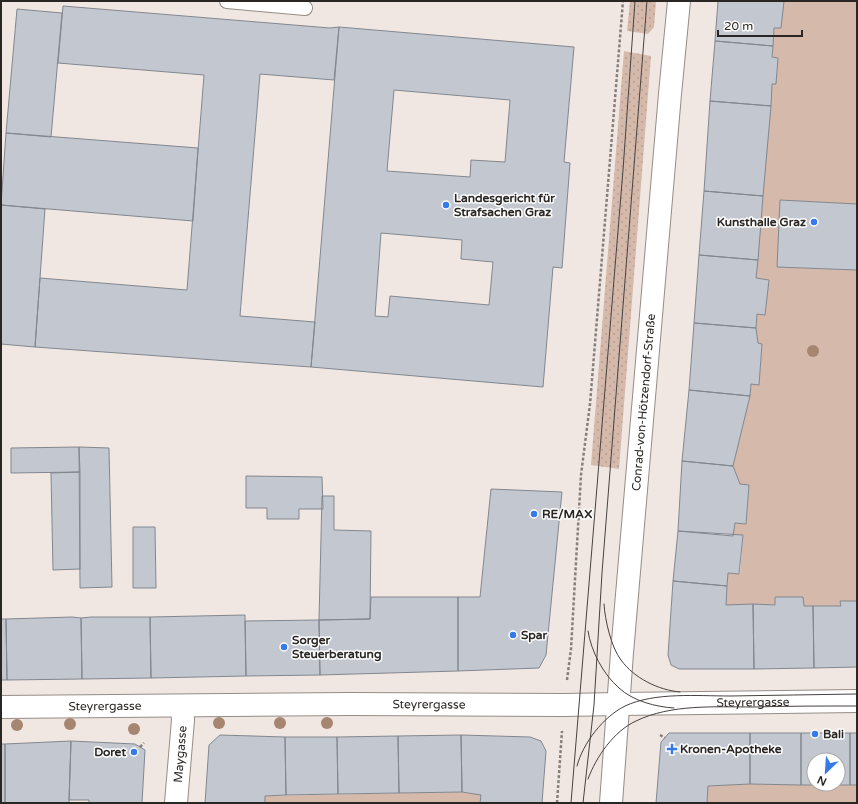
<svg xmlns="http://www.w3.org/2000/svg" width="858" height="804" font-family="'Varela Round',sans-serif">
	<defs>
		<pattern id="grass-dots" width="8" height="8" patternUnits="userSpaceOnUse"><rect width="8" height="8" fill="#d5b9ab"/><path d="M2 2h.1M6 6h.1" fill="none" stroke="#b79f93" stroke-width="1.8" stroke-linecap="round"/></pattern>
	</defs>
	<rect width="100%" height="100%" fill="#f1e7e2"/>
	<!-- grass -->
	<path fill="url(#grass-dots)" d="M630,1H656L654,27L648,34L627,31Z
		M624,51L651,56L619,469L591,465Z"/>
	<!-- garden -->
	<path fill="#d5b9ab" d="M784,1H857V204L780,200L778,267L857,270V601L840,602L841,606H804L803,597H776L775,605H726L728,573L740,574L743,536H733L735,523L746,524L749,485L740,484L733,466L751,384H759L762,344L758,343L756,328L757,314L765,315L769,280L756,278L772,84L778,58L772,57L774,28H781Z
		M750,784L857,785V803H707L708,786Z
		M462,792L481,795L480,803H265V796Z"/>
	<!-- building -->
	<path fill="#c2c7d0" stroke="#82878f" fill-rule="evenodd" d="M718,1H784L781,28H774L773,46L715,41Z
		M63,6L330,28L339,27L334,80L260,74L240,316L315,322L311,367L35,347L40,278L187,290L204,75L58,63Z
		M17,9L62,13L51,137L6,133Z
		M339,27L574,47L564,162L570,163L562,268L553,267L543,387L311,367ZM394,90L510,100L505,162L471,160L470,177L387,171ZM381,233L462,240L461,259L493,262L489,305L390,296L388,317L375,316Z
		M715,41L773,46L772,57L778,58L776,84H772L771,106L710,101Z
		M710,101L771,106L763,196L704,191Z
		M6,133L198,148L193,221L1,205Z
		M704,191L763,196L758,260L699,255Z
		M780,200L857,204V270L777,267Z
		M1,205L45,209L35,347L1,344Z
		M699,255L758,260L756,278L769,280L765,315L757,314L756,328L694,323Z
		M694,323L756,328L758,343L762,344L759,385L751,384L750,396L689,390Z
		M689,390L750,396L733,466L682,461Z
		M79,447L109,448L112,587L80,588Z
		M79,447L80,472L11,473V448Z
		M682,461L733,466L740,484L749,485L746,524L735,523L733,536L678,531Z
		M80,472V569L53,570L51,473Z
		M246,476L322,477L323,509H299V519H267V508H246Z
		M491,489L562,492L546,655L539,668L458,671V597H480Z
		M322,496H334V530L371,531L370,619L319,620Z
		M133,527H155L156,588H133Z
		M678,531L743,535L739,574L728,573L727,586L673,581Z
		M673,581L727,586L726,605L753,604L754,669H679L671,665L668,655Z
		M371,597H458V671L320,675L319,620L370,619Z
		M775,597H803L804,606H813L814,668L754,669L753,604L775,605Z
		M840,601H857V667L814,668L813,606H841Z
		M245,615L246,676L151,678L150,617Z
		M72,617L81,618L82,679L7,680L6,619Z
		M91,617H150L151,678L82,679L81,618Z
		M1,619H6L7,680H1Z
		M319,620L320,675L246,676L245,621Z
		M669,733H750V784L708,786L707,803H656L661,742Z
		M750,733H801V785L750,784Z
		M801,733H850V785H801ZM814,760H838V784H814Z
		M850,733H857V785H850Z
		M220,735L285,737L286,795L265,796V803H205L209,745Z
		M461,735L462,792L399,793L398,736Z
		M461,735L530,737L541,741L546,751L542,803H480L481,795L462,792Z
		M398,736L399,793L338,794L337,737Z
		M285,737H337L338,794L286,795Z
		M71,741L69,803H5V744Z
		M71,741L135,744L145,750L142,803H89V800H69Z
		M1,744H5V803H1Z"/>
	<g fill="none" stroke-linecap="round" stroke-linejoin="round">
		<defs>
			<path id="lane" d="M227,1L305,8"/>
			<g id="street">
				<path id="s1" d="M618,704L857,701"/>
				<path id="s2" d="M176,803L183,720L182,706"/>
			</g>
			<g id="secondary">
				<path id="s3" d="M1,707L349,704L564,705L618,704"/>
			</g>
			<g id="primary">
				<path id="s4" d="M611,803L622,653L670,94L679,1"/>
			</g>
		</defs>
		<!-- lane casing -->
		<use href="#lane" stroke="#958c87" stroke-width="16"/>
		<!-- street casing -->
		<use href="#street" stroke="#958c87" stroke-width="24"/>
		<!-- secondary casing -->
		<use href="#secondary" stroke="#958c87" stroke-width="24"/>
		<!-- primary casing -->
		<use href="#primary" stroke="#958c87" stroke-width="24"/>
		<!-- path -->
		<path stroke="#857f7b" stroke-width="2.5" stroke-dasharray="3 2" stroke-linecap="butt" d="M567,680L571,649L581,475L590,404L623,1
			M660,735L665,738
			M140,747L144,743
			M557,803L562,731"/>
		<!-- lane -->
		<use href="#lane" stroke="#fff" stroke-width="14"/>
		<!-- street -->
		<use href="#street" stroke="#fff" stroke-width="22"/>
		<!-- secondary -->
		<use href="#secondary" stroke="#fff" stroke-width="22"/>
		<!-- primary -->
		<use href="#primary" stroke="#fff" stroke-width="22"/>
		<!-- tram -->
		<path stroke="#474240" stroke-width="1" d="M604,604C605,620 611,647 621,660C634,678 658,690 680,692
			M588,631C591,651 603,674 619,688C633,701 656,707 674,708
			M577,766C583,743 603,717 625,706C655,692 697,696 730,696C772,695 815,695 857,694
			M588,779C596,757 614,731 636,721C671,704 715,707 753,707C788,706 822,706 857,706
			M571,803L623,170L635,1
			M583,803L594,705L602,573L647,1"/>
	</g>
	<!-- trees -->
	<g fill="#a68571">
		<circle cx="813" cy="351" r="6"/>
		<circle cx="219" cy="723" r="6"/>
		<circle cx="280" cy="723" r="6"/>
		<circle cx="327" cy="723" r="6"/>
		<circle cx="70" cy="724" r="6"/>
		<circle cx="17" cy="725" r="6"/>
		<circle cx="134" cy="729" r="6"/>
	</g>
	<!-- markers -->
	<g fill="#357ae8" stroke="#fff" stroke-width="1.5">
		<circle cx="446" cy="205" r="4"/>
		<circle cx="814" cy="222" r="4"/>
		<circle cx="534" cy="514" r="4"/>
		<circle cx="513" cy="635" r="4"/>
		<circle cx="284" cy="647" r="4"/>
		<circle cx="815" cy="734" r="4"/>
		<path d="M670 743h4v4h4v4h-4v4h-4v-4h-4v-4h4z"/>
		<circle cx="134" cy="752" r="4"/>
	</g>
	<g text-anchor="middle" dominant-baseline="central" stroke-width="3" stroke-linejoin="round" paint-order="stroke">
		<!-- poi labels -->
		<g font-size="12" font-weight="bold" fill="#2a2624" stroke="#fff" text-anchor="start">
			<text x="454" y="198">Landesgericht für<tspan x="454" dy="14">Strafsachen Graz</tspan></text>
			<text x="806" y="222" text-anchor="end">Kunsthalle Graz</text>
			<text x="542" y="514">RE/MAX</text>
			<text x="521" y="635">Spar</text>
			<text x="292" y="640">Sorger<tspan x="292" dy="14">Steuerberatung</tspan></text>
			<text x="823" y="734">Bali</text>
			<text x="680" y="749">Kronen-Apotheke</text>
			<text x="126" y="752" text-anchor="end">Doret</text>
		</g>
		<!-- street labels -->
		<g font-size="12" fill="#2a2624" stroke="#fff">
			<text stroke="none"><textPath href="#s4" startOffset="402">Conrad-von-Hötzendorf-Straße</textPath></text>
			<text stroke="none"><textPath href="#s1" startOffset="135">Steyrergasse</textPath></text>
			<text stroke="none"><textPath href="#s3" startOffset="428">Steyrergasse</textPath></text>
			<text stroke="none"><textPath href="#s3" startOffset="104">Steyrergasse</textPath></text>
			<text stroke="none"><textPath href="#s2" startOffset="49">Maygasse</textPath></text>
		</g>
	</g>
	<!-- border -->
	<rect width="858" height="804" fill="none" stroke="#2a2624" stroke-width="4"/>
	<!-- north arrow -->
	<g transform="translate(826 772) rotate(205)"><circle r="19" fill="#ffffff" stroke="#aaa8a7"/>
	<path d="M0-3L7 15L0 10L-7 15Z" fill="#357ae8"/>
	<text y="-6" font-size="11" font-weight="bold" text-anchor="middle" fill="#2a2624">N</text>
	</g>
	<!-- scale -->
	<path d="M718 30v6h84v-6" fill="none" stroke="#2a2624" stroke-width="2"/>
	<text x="724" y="30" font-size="12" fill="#2a2624" stroke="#ffffff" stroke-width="3" paint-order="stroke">20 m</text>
</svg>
